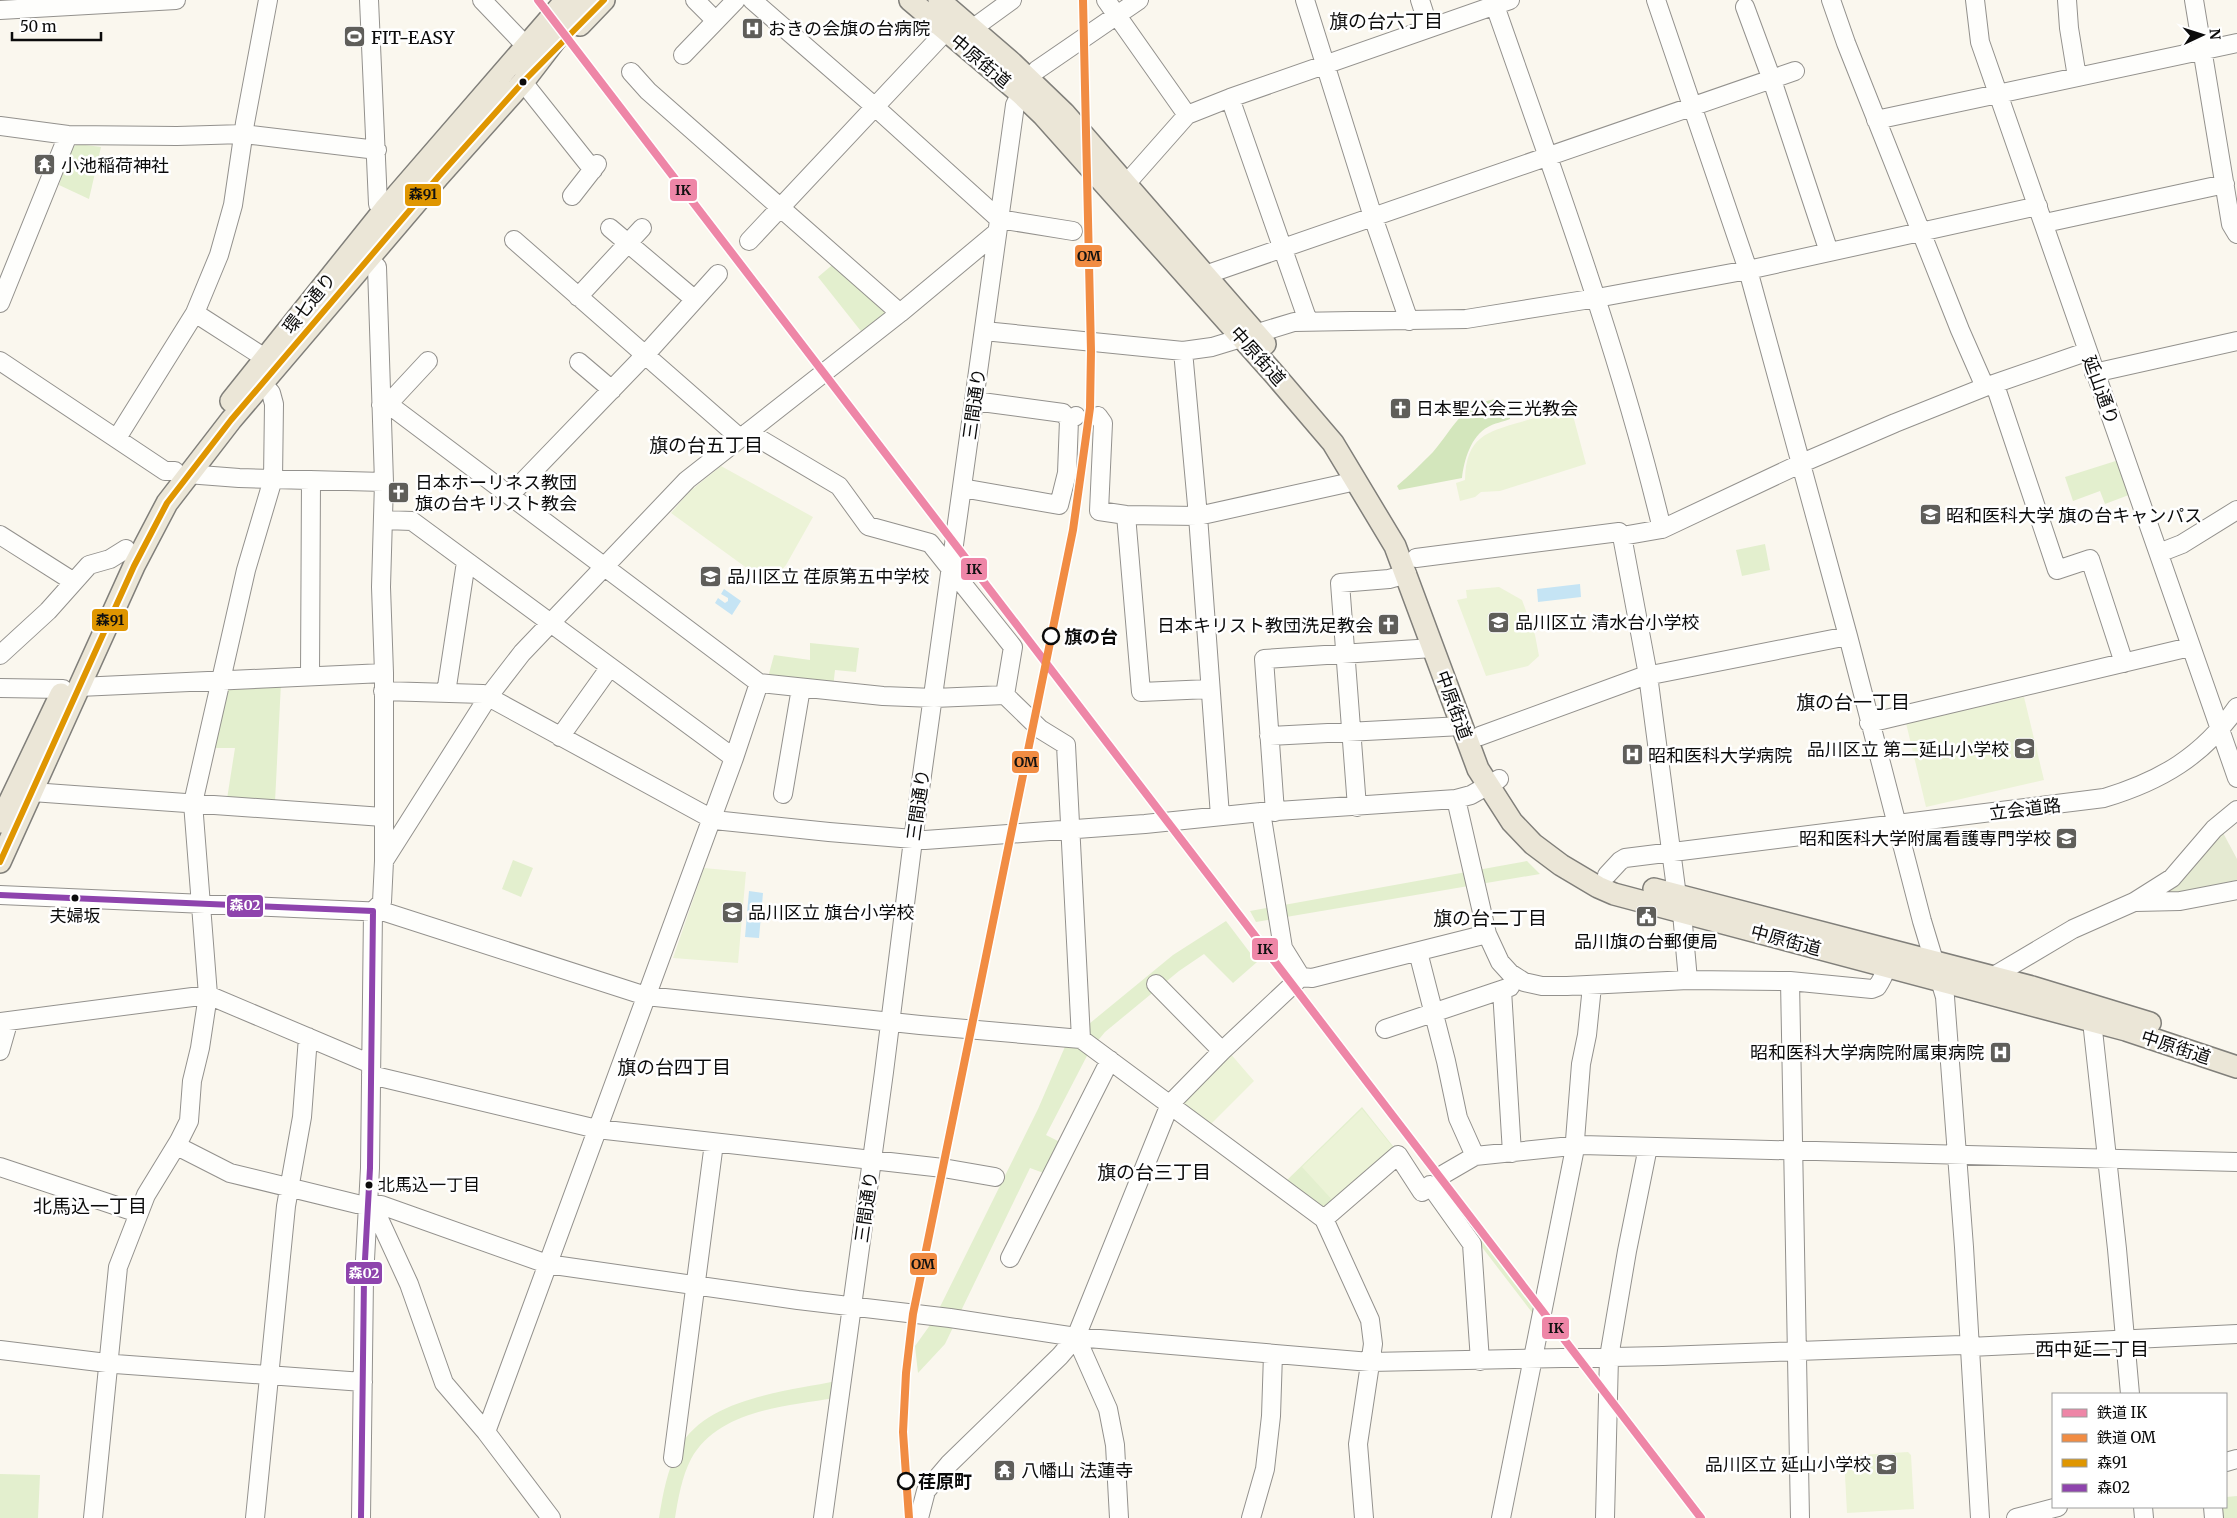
<svg xmlns="http://www.w3.org/2000/svg" width="2237" height="1518" font-family="Merriweather,'Noto Sans JP',serif">
	<rect width="100%" height="100%" fill="#faf7ee"/>
	<!-- green -->
	<path fill="#e3efce" d="M78,144L101,147L89,199L59,185L71,148Z
		M837,261L894,312L864,335L818,277Z
		M2122,459L2134,493L2105,504L2100,491L2073,501L2065,477Z
		M1765,544L1770,570L1742,576L1736,550Z
		M810,643L859,648L856,672L835,670L833,688L767,681L774,655L810,660Z
		M281,683L275,802L227,799L235,748H212L224,687Z
		M513,860L533,868L521,897L502,889Z
		M1527,861L1540,874L1256,922L1250,911Z
		M1226,921L1257,962L1233,983L1204,954L1179,971L1105,1032L1090,1050L1046,1135L1064,1144L1049,1175L1030,1168L945,1344L918,1373L915,1346L933,1321L1038,1109L1067,1042L1173,955Z
		M1362,1107L1396,1150L1325,1215L1284,1183Z
		M1439,1170L1537,1300L1534,1315L1429,1178Z
		M837,1381L835,1398C786,1406 718,1410 691,1459C682,1476 678,1499 675,1518H659C663,1493 667,1470 679,1448C706,1398 787,1391 837,1381Z
		M0,1474L40,1475L38,1518H0Z
		M2237,1496V1518H2216L2214,1507H2226V1497Z"/>
	<!-- forest -->
	<path fill="#d3e6bc" d="M1496,399C1506,403 1511,408 1510,419C1503,422 1494,423 1488,427C1471,436 1464,460 1462,478L1399,490L1397,486C1409,476 1422,463 1433,452C1454,428 1460,405 1496,399Z"/>
	<!-- cemetery -->
	<path fill="#e5ead2" d="M2221,829L2237,859V886L2157,898Z"/>
	<!-- pitch -->
	<path fill="#ecf3d7" d="M1571,408L1586,464L1500,491L1481,492L1475,497L1460,501L1456,483L1465,480C1466,437 1486,432 1521,422C1538,417 1554,412 1571,408Z
		M721,466L813,517L786,565L769,584L671,513L689,492Z
		M1499,587L1522,600L1535,635L1539,656L1528,666L1486,676L1457,600L1467,598L1466,590Z
		M2024,697L2044,780L1926,807L1906,723Z
		M704,868L746,872L738,963L673,958Z
		M1229,1052L1254,1081L1210,1125L1181,1102Z
		M1362,1109L1395,1150L1336,1204L1302,1167Z
		M1908,1452L1911,1455L1914,1509L1847,1513L1844,1456Z"/>
	<!-- water -->
	<path fill="#c5e4f4" d="M1580,584L1581,597L1538,602L1537,589Z
		M724,589L741,601L732,615L715,603L718,598L725,603L728,601V598L721,594Z
		M749,891L763,893L759,938L745,937Z"/>
	<g fill="none" stroke-linecap="round" stroke-linejoin="round">
		<defs>
			<path id="minor" d="M369,0L378,204L384,210
				M482,0L525,45
				M695,0L716,21
				M752,0L874,106L999,219L1073,231
				M1106,0L1187,115
				M1305,0L1373,217L1409,321
				M1420,0L1429,28
				M1493,0C1554,175 1619,349 1662,529
				M1656,0L1748,270L1848,636L1922,921L1945,997L1964,1247L1980,1518
				M1831,0L1846,43L1960,330L1985,387
				M1975,0L1980,42L2237,778
				M2067,0L2069,28L2077,77
				M2194,0L2231,224L2237,234
				M1745,7L1772,80L1829,252
				M0,10L176,0
				M972,29L1012,0
				M683,55L736,0
				M631,72L648,91L900,313
				M523,82L593,170
				M1230,98L1308,321
				M1876,120L2237,43
				M0,126L68,135L177,136L244,134L377,150
				M1126,184L1187,115L1230,98L1510,0
				M572,196L597,164
				M2045,223L2225,184
				M610,228L694,299
				M514,240L740,438
				M749,241L946,31
				M1205,275L1795,71
				M578,297L642,228
				M0,303L68,135
				M195,313L265,358
				M984,331L1183,351L1212,347L1294,322L1466,319L1597,298L1748,270L2038,206
				M1183,351L1198,516L1220,816
				M0,361L165,471H175
				M579,362L612,390
				M2094,373L2237,341
				M1995,385L2057,570L2090,559L2124,663
				M974,401L1063,413L1069,420
				M388,404L759,683L883,696L934,698L1005,695L1013,647L930,543L868,526L839,486L748,432
				M381,405L388,404L428,361
				M1098,416L1103,423L1099,511L1126,515L1198,516L1356,481
				M117,438L195,313L219,255L233,205L245,123L268,0
				M187,474L239,478L384,482
				M962,488L1059,505L1067,473L1069,420L1076,416
				M510,495L646,354L718,274
				M1126,515L1141,692L1209,689
				M384,520L412,521L734,758
				M0,535L74,582
				M1622,536L1648,675L1677,896
				M2159,553L2182,544L2237,510
				M1416,558L1619,532L1622,536L1662,529L1802,463L1895,423L1985,387L2086,352
				M0,655L48,611L89,565L110,559L126,549
				M310,676L311,480
				M79,687L384,673
				M0,688L63,689
				M383,691L483,694L714,820L829,832L925,840L1145,824L1261,812L1456,799L1471,795L1499,779
				M446,693L466,562
				M1005,695L1040,729L1066,745L1081,1039L1324,1219L1370,1320L1373,1344L1358,1444L1364,1518
				M1869,723L2190,647
				M1269,736L1462,726
				M1480,736L1641,677L1848,636
				M560,737L610,667
				M32,792L383,817
				M783,794L801,688
				M1456,799L1487,934L1500,962L1510,973L1524,982L1542,986H1567L1688,980L1790,981L1872,989L1877,987C1885,975 1887,968 1885,955
				M1357,807L1340,583L1389,579L1407,574
				M1261,812L1283,948L1301,977L1312,978L1487,934
				M1275,812L1264,659L1433,648
				M384,861L488,697L522,653L687,480L900,313L996,233
				M1607,875L1620,861L1625,858L2104,798C2161,781 2203,756 2237,707
				M0,895L385,912L646,996L920,1025L1081,1039
				M2135,902L2180,901L2237,890
				M1682,913L1688,980
				M1418,952L1446,1061L1458,1118L1475,1156L1581,1145L2237,1162
				M1992,977L2073,929L2134,902L2172,878L2214,829L2237,810
				M1790,981L1800,1518
				M1156,984L1222,1051
				M1502,990L1512,1153
				M2092,1021L2117,1249L2130,1394
				M0,1022L208,995L371,1064
				M1385,1029L1510,987
				M0,1051L8,1023
				M371,1075L597,1129L943,1168L995,1177
				M177,1146L230,1173L357,1204L381,1205L547,1264L798,1300L950,1318L1076,1337L1195,1347L1370,1362L1663,1356L1962,1345L1970,1347L2237,1334
				M0,1167L138,1213
				M1444,1174L1475,1156
				M368,1205L380,1221L409,1284L444,1383L486,1432L551,1518
				M1324,1219L1398,1155L1422,1192L1430,1185L1472,1244L1480,1361
				M1010,1258L1110,1060
				M1076,1337L1108,1409L1115,1445L1119,1518
				M0,1350L115,1364L363,1382
				M486,1432L734,758L759,683
				M673,1458L714,1143
				M2226,1462L2237,1459
				M2143,1507L2144,1518
				M2213,1507L2214,1518
				M93,1518L118,1267L146,1195L179,1141L189,1121L192,1081L200,1048L208,995L193,803L246,570L273,479L274,404L271,393L263,384
				M255,1518L286,1206L302,1117L308,1037
				M361,1518L364,1278L370,1168L373,911L382,902L384,861V673L381,587L384,482L377,267L369,260
				M823,1518L884,1072L913,840L1015,105L1028,79L1037,70L1139,0
				M919,1518L926,1491L949,1464L1060,1356L1076,1337L1170,1104L1222,1051L1301,977
				M1251,1518L1265,1469L1271,1416L1273,1354
				M1501,1518L1574,1153L1581,1064L1587,1035L1592,986
				M1605,1518L1609,1357L1627,1251L1648,1147
				M2016,1518L2058,1507"/>
			<path id="major" d="M910,0L1020,93L1043,115L1275,375L1333,443L1395,546L1478,769L1512,822L1533,844L1561,865L1598,887L1614,894L2126,1030L2237,1067
				M939,0L1012,63L1064,113L1265,344
				M580,25L604,0
				M231,401L384,210L566,0
				M0,822L61,694
				M0,862L134,566L167,503L231,420L439,176L523,82L586,0
				M1654,889L2032,987L2150,1023"/>
		</defs>
		<!-- minor casing -->
		<use href="#minor" stroke="#93918d" stroke-width="20"/>
		<!-- major casing -->
		<use href="#major" stroke="#807f7a" stroke-width="24"/>
		<!-- minor -->
		<use href="#minor" stroke="#fefefc" stroke-width="18"/>
		<!-- major -->
		<use href="#major" stroke="#ebe6d7" stroke-width="21"/>
		<defs>
			<path id="bus-1" d="M0,862L134,566L167,503L231,420L439,176L523,82L604,0"/>
			<path id="bus-2" d="M0,895L373,911L370,1168L364,1278L361,1518"/>
		</defs>
		<!-- bus-1 casing -->
		<use href="#bus-1" stroke="#fff" stroke-width="10"/>
		<!-- bus-2 casing -->
		<use href="#bus-2" stroke="#fff" stroke-width="10"/>
		<!-- bus-1 -->
		<use href="#bus-1" stroke="#df9601" stroke-width="6"/>
		<!-- bus-2 -->
		<use href="#bus-2" stroke="#8e44ad" stroke-width="6"/>
		<defs>
			<path id="rail-1" d="M538,0L1701,1518"/>
			<path id="rail-2" d="M909,1518L903,1432L906,1373L913,1314L1073,530L1090,408L1091,351L1083,0"/>
		</defs>
		<!-- rail-1 casing -->
		<use href="#rail-1" stroke="#fff" stroke-width="11"/>
		<!-- rail-2 casing -->
		<use href="#rail-2" stroke="#fff" stroke-width="11"/>
		<!-- rail-1 -->
		<use href="#rail-1" stroke="#ee86a7" stroke-width="8"/>
		<!-- rail-2 -->
		<use href="#rail-2" stroke="#f18c43" stroke-width="8"/>
	</g>
	<!-- icons -->
	<defs>
		<symbol id="hospital-square" viewBox="-11 -11 22 22"><rect x="-9" y="-9" width="18" height="18" rx="4" fill="#5f5e5a" stroke="#fff"/><path d="M-5-5h3v3.5h4V-5h3V5h-3V1.5h-4V5h-3Z" fill="#fff"/></symbol>
		<symbol id="stadium-square" viewBox="-11 -11 22 22"><rect x="-9" y="-9" width="18" height="18" rx="4" fill="#5f5e5a" stroke="#fff"/><path d="M0-5a6.5 5 0 1 0 0 10a6.5 5 0 1 0 0-10ZM-3.5-1.8h7v3.6h-7Z" fill="#fff"/></symbol>
		<symbol id="temple-square" viewBox="-11 -11 22 22"><rect x="-9" y="-9" width="18" height="18" rx="4" fill="#5f5e5a" stroke="#fff"/><path d="M0-6L5-2H3V0L6.5 2.5H4V6H1.5V3h-3V6H-4V2.5H-6.5L-3 0V-2H-5Z" fill="#fff"/></symbol>
		<symbol id="church-square" viewBox="-11 -11 22 22"><rect x="-9" y="-9" width="18" height="18" rx="4" fill="#5f5e5a" stroke="#fff"/><path d="M-1.2-6h2.4v3.5h3.3v2.4h-3.3V6h-2.4V-.1h-3.3v-2.4h3.3Z" fill="#fff"/></symbol>
		<symbol id="university-square" viewBox="-11 -11 22 22"><rect x="-9" y="-9" width="18" height="18" rx="4" fill="#5f5e5a" stroke="#fff"/><path d="M0-5L7-2L0 1L-7-2ZM-4 1L0 2.5L4 1V4Q0 6-4 4Z" fill="#fff"/></symbol>
		<symbol id="school-square" viewBox="-11 -11 22 22"><rect x="-9" y="-9" width="18" height="18" rx="4" fill="#5f5e5a" stroke="#fff"/><path d="M0-5L7-2L0 1L-7-2ZM-4 1L0 2.5L4 1V4Q0 6-4 4Z" fill="#fff"/></symbol>
		<symbol id="civic-square" viewBox="-11 -11 22 22"><rect x="-9" y="-9" width="18" height="18" rx="4" fill="#5f5e5a" stroke="#fff"/><path d="M-.6-6.5H3V-4.5H.6V-3L4-1V1h2V6H-6V1h2V-1L-.6-3ZM-1.2 2.5V6h2.4V2.5Z" fill="#fff"/></symbol>
	</defs>
	<g fill-rule="evenodd">
		<use href="#hospital-square" x="740" y="16" width="25" height="25"/>
		<use href="#stadium-square" x="342" y="24" width="25" height="25"/>
		<use href="#temple-square" x="32" y="152" width="25" height="25"/>
		<use href="#church-square" x="1388" y="396" width="25" height="25"/>
		<use href="#church-square" x="386" y="480" width="25" height="25"/>
		<use href="#university-square" x="1918" y="502" width="25" height="25"/>
		<use href="#school-square" x="698" y="564" width="25" height="25"/>
		<use href="#school-square" x="1486" y="610" width="25" height="25"/>
		<use href="#church-square" x="1376" y="612" width="25" height="25"/>
		<use href="#school-square" x="2012" y="736" width="25" height="25"/>
		<use href="#hospital-square" x="1620" y="742" width="25" height="25"/>
		<use href="#university-square" x="2054" y="826" width="25" height="25"/>
		<use href="#school-square" x="720" y="900" width="25" height="25"/>
		<use href="#civic-square" x="1634" y="904" width="25" height="25"/>
		<use href="#hospital-square" x="1988" y="1040" width="25" height="25"/>
		<use href="#school-square" x="1874" y="1452" width="25" height="25"/>
		<use href="#temple-square" x="992" y="1458" width="25" height="25"/>
	</g>
	<!-- markers -->
	<g fill="#0b0b0b" stroke="#fff" stroke-width="2">
		<circle cx="523" cy="82" r="4.5"/>
		<circle cx="75" cy="898" r="4.5"/>
		<circle cx="369" cy="1185" r="4.5"/>
	</g>
	<g fill="#fff" stroke="#0b0b0b" stroke-width="2.5">
		<circle cx="1051" cy="636" r="8"/>
		<circle cx="906" cy="1481" r="8"/>
	</g>
	<g text-anchor="middle" dominant-baseline="central" stroke-width="5" stroke-linejoin="round" paint-order="stroke">
		<!-- bus labels -->
		<g font-size="17" fill="#0b0b0b" stroke="#fff">
			<text x="75" y="916">夫婦坂</text>
			<text x="378" y="1185" text-anchor="start">北馬込一丁目</text>
		</g>
		<!-- poi labels -->
		<g font-size="18" fill="#0b0b0b" stroke="#fff" text-anchor="start">
			<text x="768" y="28">おきの会旗の台病院</text>
			<text x="371" y="37">FIT-EASY</text>
			<text x="61" y="165">小池稲荷神社</text>
			<text x="1416" y="408">日本聖公会三光教会</text>
			<text x="415" y="482">日本ホーリネス教団<tspan x="415" dy="21">旗の台キリスト教会</tspan></text>
			<text x="1946" y="515">昭和医科大学 旗の台キャンパス</text>
			<text x="727" y="576">品川区立 荏原第五中学校</text>
			<text x="1515" y="622">品川区立 清水台小学校</text>
			<text x="1373" y="625" text-anchor="end">日本キリスト教団洗足教会</text>
			<text x="2009" y="749" text-anchor="end">品川区立 第二延山小学校</text>
			<text x="1648" y="755">昭和医科大学病院</text>
			<text x="2051" y="838" text-anchor="end">昭和医科大学附属看護専門学校</text>
			<text x="748" y="912">品川区立 旗台小学校</text>
			<text x="1646" y="941" text-anchor="middle">品川旗の台郵便局</text>
			<text x="1984" y="1052" text-anchor="end">昭和医科大学病院附属東病院</text>
			<text x="1871" y="1464" text-anchor="end">品川区立 延山小学校</text>
			<text x="1021" y="1470">八幡山 法蓮寺</text>
		</g>
		<!-- street labels -->
		<g font-size="18" fill="#0b0b0b" stroke="#fff">
			<text transform="translate(981 61) rotate(40)">中原街道</text>
			<text transform="translate(309 303) rotate(-51)">環七通り</text>
			<text transform="translate(1258 356) rotate(48)">中原街道</text>
			<text transform="translate(2101 390) rotate(70)">延山通り</text>
			<text transform="translate(974 404) rotate(-82)">三間通り</text>
			<text transform="translate(1454 705) rotate(70)">中原街道</text>
			<text transform="translate(918 805) rotate(-82)">三間通り</text>
			<text transform="translate(2025 809) rotate(-7)">立会道路</text>
			<text transform="translate(1786 940) rotate(15)">中原街道</text>
			<text transform="translate(2176 1047) rotate(18)">中原街道</text>
			<text transform="translate(866 1207) rotate(-82)">三間通り</text>
		</g>
		<!-- stop labels -->
		<g font-size="18" font-weight="bold" fill="#0b0b0b" stroke="#fff" text-anchor="start">
			<text x="1064" y="636">旗の台</text>
			<text x="918" y="1481">荏原町</text>
		</g>
		<!-- neighbourhood labels -->
		<g font-size="19" fill="#0b0b0b" stroke="#fff">
			<text x="1386" y="21">旗の台六丁目</text>
			<text x="706" y="445">旗の台五丁目</text>
			<text x="1853" y="702">旗の台一丁目</text>
			<text x="1490" y="918">旗の台二丁目</text>
			<text x="674" y="1067">旗の台四丁目</text>
			<text x="1154" y="1172">旗の台三丁目</text>
			<text x="90" y="1206">北馬込一丁目</text>
			<text x="2092" y="1349">西中延二丁目</text>
		</g>
	</g>
	<g stroke="#fff" stroke-width="2">
		<rect x="669" y="178" width="29" height="24" rx="5" fill="#ee86a7"/>
		<rect x="404" y="183" width="38" height="24" rx="5" fill="#df9601"/>
		<rect x="1074" y="244" width="29" height="24" rx="5" fill="#f18c43"/>
		<rect x="960" y="557" width="28" height="24" rx="5" fill="#ee86a7"/>
		<rect x="91" y="608" width="38" height="24" rx="5" fill="#df9601"/>
		<rect x="1011" y="750" width="29" height="24" rx="5" fill="#f18c43"/>
		<rect x="226" y="894" width="38" height="24" rx="5" fill="#8e44ad"/>
		<rect x="1251" y="937" width="28" height="24" rx="5" fill="#ee86a7"/>
		<rect x="909" y="1252" width="29" height="24" rx="5" fill="#f18c43"/>
		<rect x="345" y="1261" width="38" height="24" rx="5" fill="#8e44ad"/>
		<rect x="1541" y="1316" width="29" height="24" rx="5" fill="#ee86a7"/>
	</g>
	<g font-size="14" text-anchor="middle" font-weight="bold" fill="#fff">
		<text x="245" y="910">森02</text>
		<text x="364" y="1278">森02</text>
	</g>
	<g font-size="14" text-anchor="middle" font-weight="bold" fill="#111">
		<text x="683" y="195">IK</text>
		<text x="423" y="199">森91</text>
		<text x="1089" y="261">OM</text>
		<text x="974" y="574">IK</text>
		<text x="110" y="625">森91</text>
		<text x="1026" y="767">OM</text>
		<text x="1265" y="954">IK</text>
		<text x="923" y="1269">OM</text>
		<text x="1556" y="1333">IK</text>
	</g>
	<!-- legend -->
	<rect x="2052" y="1393" width="175" height="115" fill="#ffffff" stroke="#9d9d9d"/>
	<rect x="2062" y="1409" width="25" height="8" fill="#ee86a7" stroke="#9d9d9d"/>
	<text x="2097" y="1418" font-size="15" fill="#0b0b0b">鉄道 IK</text>
	<rect x="2062" y="1434" width="25" height="8" fill="#f18c43" stroke="#9d9d9d"/>
	<text x="2097" y="1443" font-size="15" fill="#0b0b0b">鉄道 OM</text>
	<rect x="2062" y="1459" width="25" height="8" fill="#df9601" stroke="#9d9d9d"/>
	<text x="2097" y="1468" font-size="15" fill="#0b0b0b">森91</text>
	<rect x="2062" y="1484" width="25" height="8" fill="#8e44ad" stroke="#9d9d9d"/>
	<text x="2097" y="1493" font-size="15" fill="#0b0b0b">森02</text>
	<!-- north arrow -->
	<g transform="translate(2202 35) rotate(86)" stroke="#ffffff" stroke-width="4" paint-order="stroke">
	<path d="M0-4L9 19L0 12L-9 19Z" fill="#0b0b0b"/>
	<text y="-8" font-size="14" font-weight="bold" text-anchor="middle" fill="#0b0b0b">N</text>
	</g>
	<!-- scale -->
	<path d="M12 32v8h89v-8" fill="none" stroke="#0b0b0b" stroke-width="2.5"/>
	<text x="20" y="32" font-size="15" fill="#0b0b0b" stroke="#ffffff" stroke-width="4" paint-order="stroke">50 m</text>
</svg>
